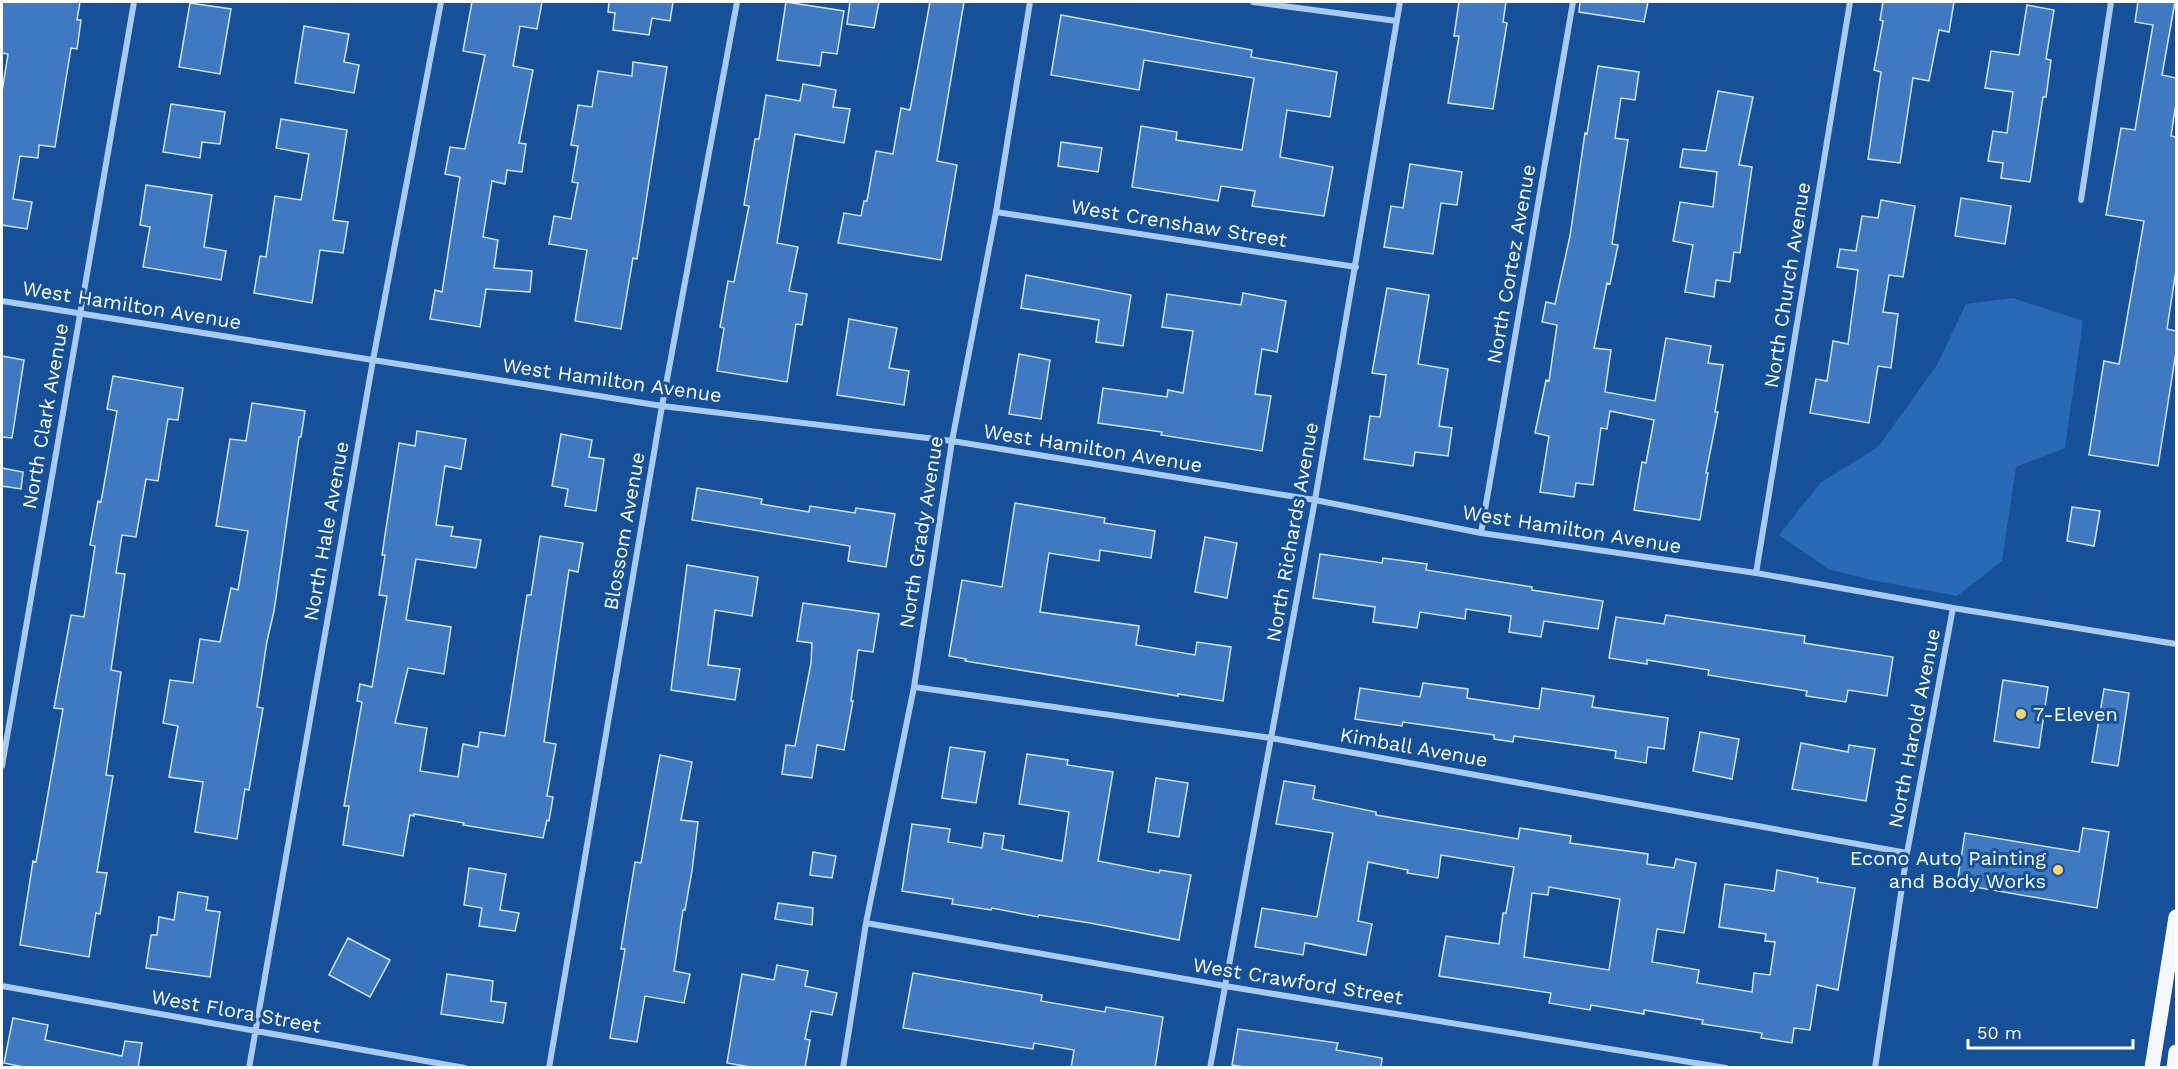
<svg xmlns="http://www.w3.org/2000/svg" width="2178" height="1069" font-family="'Work Sans',sans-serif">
	<rect width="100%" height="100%" fill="#155099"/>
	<!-- green -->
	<path fill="#296ab7" d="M2013,298L2083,321L2065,448L2016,467L2002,561L1957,596L1871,580L1828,569L1779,535L1820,483L1878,447L1937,365L1966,304Z"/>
	<!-- building -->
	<path fill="#3e79c1" stroke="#d1e5fd" stroke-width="1.5" fill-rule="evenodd" d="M2,2H80L77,20H81L77,49L71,48L55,147L39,145L38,158L20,156L13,199L32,202L27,229L2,225V92L8,54L2,53Z
		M472,2H542L537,29L520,26L513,66L533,70L519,143L526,144L522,172L507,170L505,184L492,181L483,237L498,240L494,268L532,271L530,292L486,289L480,327L430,319L435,290L442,292L460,177L445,174L450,147L465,149L485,55L463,51Z
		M609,2H673L670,21L652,18L649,35L613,30L615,13L608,12Z
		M786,2L844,11L837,54L822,52L820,66L777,60Z
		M850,2H879L874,28L847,24Z
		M930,2H964L937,161L957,165L941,260L838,243L844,213L861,216L864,201H867L876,151L893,154L901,108L910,110Z
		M1459,2H1506L1503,22L1507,23L1493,109L1448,103L1459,36H1454Z
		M1580,2H1648L1644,22L1579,12Z
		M1883,2H1954L1949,32L1939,30L1929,81L1913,78L1900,163L1868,159L1881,72L1874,70L1883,21L1880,20Z
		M2138,2H2175L2162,75L2176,78V103L2171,136L2176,137V270L2167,329L2176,331V352L2158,466L2089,455L2104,361L2119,364L2144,221L2106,215L2121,128L2135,130L2153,25L2135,22Z
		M190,3L231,9L220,74L179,67Z
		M2027,5L2054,10L2046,59L2051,60L2046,97H2043L2030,182L2001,178L2003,163L1988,161L1993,131L2007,133L2013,92L1985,88L1991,51L2019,55Z
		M1061,15L1252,50L1251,57L1337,72L1330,117L1287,110L1280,157L1333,167L1324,216L1252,206L1255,191L1221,186L1218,201L1132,187L1141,126L1177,132L1176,140L1242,150L1254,78L1144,60L1139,90L1051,75Z
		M304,26L349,34L344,62L359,65L354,93L295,83Z
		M633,62L667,67L637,259L633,258L621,329L575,321L587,250L549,244L554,216L571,219L578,183L572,182L578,146L571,145L578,105L592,107L598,71L632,76Z
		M1598,66L1639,72L1635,100L1621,98L1615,138L1628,140L1612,244L1618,245L1610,284L1607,283L1594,348L1611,350L1605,392L1655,401L1666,338L1711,346L1708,363L1723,365L1715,412H1718L1706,473H1708L1700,520L1634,510L1642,462L1646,463L1654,420L1610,411L1607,429L1601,428L1593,485L1576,483L1574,497L1540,492L1549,436L1535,433L1546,380L1549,381L1557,325L1542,322L1546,302L1555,304L1570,236L1585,133L1587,134Z
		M803,84L836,90L833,107L850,109L844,143L795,134L777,243L798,247L789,291L807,294L802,325L796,324L787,382L717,371L724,328L720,327L728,281L734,282L749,206L744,205L755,139H759L766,95L800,101Z
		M1718,91L1753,97L1739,165L1752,167L1740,253L1734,252L1730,282L1716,280L1714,297L1685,292L1693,245L1673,241L1680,202L1713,207L1717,172L1680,167L1683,149L1706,151Z
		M171,104L225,112L220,144L202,142L200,158L163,152Z
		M281,119L347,130L333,220L348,222L343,253L320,250L312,303L254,293L260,256L266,257L275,196L301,200L309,154L276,148Z
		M1061,142L1102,148L1098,172L1058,166Z
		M1410,164L1462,172L1457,205L1441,203L1433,254L1384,247L1391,206L1403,208Z
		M146,185L212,195L204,247L226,251L221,280L143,267L150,227L140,225Z
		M1961,198L2011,206L2005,244L1955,236Z
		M1881,200L1915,206L1903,277L1889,275L1883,312L1898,314L1891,368L1878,366L1869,423L1810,413L1816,379L1827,381L1833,341L1848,344L1858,270L1837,267L1840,249L1856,251L1862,216L1878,218Z
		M1026,275L1131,295L1123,346L1096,342L1099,320L1021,308Z
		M1387,288L1429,295L1418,364L1448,369L1439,426L1452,428L1448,456L1415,452L1413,466L1364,459L1370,416L1380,417L1386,375L1372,373Z
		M1243,293L1286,301L1277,352L1262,349L1255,394L1271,396L1262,451L1161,435L1162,432L1098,423L1103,388L1167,397L1168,390L1183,393L1193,331L1162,327L1167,294L1241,305Z
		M849,319L897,328L889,368L909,371L904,405L837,395Z
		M1019,354L1050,360L1041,419L1009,414Z
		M2,356L24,360L12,438L2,437Z
		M113,376L183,388L178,420L168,419L158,481L146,479L136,537L122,535L116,573L125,574L111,670L121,672L106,775L113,776L97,872L107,873L100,914L96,913L89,957L20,945L33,861L36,862L63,709L54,708L71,615L84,617L95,546L90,545L98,501L101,502L117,411L107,409Z
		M252,403L305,411L301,437H299L274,611L267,641L257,707L263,708L249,790L245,789L237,839L195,832L203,782L169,777L178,726L163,723L170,680L193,683L200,639L220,642L231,588L238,590L248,531L216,526L230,439L246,441Z
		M417,431L466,439L461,469L445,466L436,525L453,527L451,536L481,540L476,568L416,559L406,620L451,627L444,674L408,668L395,723L427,728L420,771L458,777L463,744L478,747L480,732L505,736L527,595H531L540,536L583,543L578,572L569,570L544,742L556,744L547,796L553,797L549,821L547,820L543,838L463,825L464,823L414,814V816L410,815L403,856L343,845L349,806H344L362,702L357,701L360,684L372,687L387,596L379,595L385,555H382L399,443L415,446Z
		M561,434L592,440L589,457L604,459L596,511L565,506L568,489L552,486Z
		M2,468L23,472L21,489L2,486Z
		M697,488L762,499L761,504L809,512L810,506L855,513L856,508L895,514L886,567L848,561L850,546L692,520Z
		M1015,503L1105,518L1104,523L1155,531L1151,558L1100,550L1099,561L1049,553L1040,612L1139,626L1136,645L1195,655L1197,642L1231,647L1223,701L1178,694V696L965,661L966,659L949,656L962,580L1002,587Z
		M2072,507L2100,511L2094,546L2067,541Z
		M1205,537L1237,543L1227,598L1195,592Z
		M1320,554L1382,563L1383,558L1427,564L1426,570L1532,587V590L1603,601L1598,629L1544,621L1541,637L1509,632L1511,616L1466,609L1465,619L1420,612L1417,628L1373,622L1375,607L1313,598Z
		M687,565L758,577L752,616L715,610L708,665L740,669L735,700L671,690Z
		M803,603L879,614L873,652L858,650L851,701H853L844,750L817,745L812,778L782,774L786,745L795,746L811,663L812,643L797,641Z
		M1666,615L1805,636L1804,643L1893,657L1887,696L1848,690L1846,702L1806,696L1807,691L1708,675L1709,670L1647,660V664L1609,658L1616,617L1664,624Z
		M2003,680L2048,687L2039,748L1994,741Z
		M1423,683L1468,689L1467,698L1539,709L1542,688L1594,696L1592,707L1668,718L1664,749L1648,747L1646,763L1615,758L1616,751L1514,736L1513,742L1494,739V735L1403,722L1402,726L1355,719L1360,688L1420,697Z
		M2104,689L2129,693L2118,766L2092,762Z
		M1700,732L1739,739L1732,779L1693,771Z
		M1801,743L1848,752L1849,745L1875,749L1866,801L1792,789Z
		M950,747L985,752L976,803L942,798Z
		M1027,754L1068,760L1067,765L1113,772L1098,861L1159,873L1160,870L1191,875L1179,940L1090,923L1039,915L1038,917L992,908L991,910L952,904L953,899L902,891L912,824L950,829L948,842L982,848L984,833L1004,836L1002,849L1062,861L1069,812L1019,804Z
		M660,755L692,762L681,820L698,822L692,871L685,910H683L674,971L690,974L684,1003L645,996L637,1042L610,1038L625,949H621L635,862L641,863Z
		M1156,778L1188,783L1179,837L1148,832Z
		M1284,781L1315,786L1313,799L1376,812V815L1518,839L1520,828L1571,836L1570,843L1648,854L1647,864L1674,868L1676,859L1696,863L1684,933L1657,929L1652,962L1699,970L1697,983L1752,992L1754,973L1770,975L1775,942L1765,941L1766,934L1719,927L1725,884L1774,891L1777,870L1818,878L1817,882L1855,888L1838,990L1817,985L1810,1030L1794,1028L1792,1043L1761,1038L1762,1033L1702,1024L1703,1020L1644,1010V1014L1591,1005L1590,1010L1549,1003L1551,993L1439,976L1446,936L1499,944L1503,913H1506L1514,867L1441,855L1438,878L1407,873L1408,870L1368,862L1358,921L1372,924L1366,955L1305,943L1303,955L1255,947L1262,908L1317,917L1333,833L1276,824ZM1549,887L1620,899L1609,970L1524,957L1532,893L1548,895Z
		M2083,828L2109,832L2097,908L1957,884L1965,833L2079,852Z
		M813,852L836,856L832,878L810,875Z
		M469,868L506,874L500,910L519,913L515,931L479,926L482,908L464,905Z
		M178,892L208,897L206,910L220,912L210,977L146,968L151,935H157L159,917L174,920Z
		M778,903L813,908L812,925L775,919Z
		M348,938L390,960L370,997L329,975Z
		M777,965L808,971L805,986L837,993L832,1015L811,1011L805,1039L810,1040L805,1068H756L727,1063L742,974L774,980Z
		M913,973L1042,995L1041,1001L1105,1012L1106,1007L1163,1017L1155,1068H1071L1074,1050L1034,1043L1033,1049L903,1028Z
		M447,974L493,981L491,1001L506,1003L503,1023L441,1014Z
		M13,1018L48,1025L45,1040L122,1056L125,1041L142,1043L138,1068H28L4,1063Z
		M1238,1029L1338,1043L1336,1050L1382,1058L1381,1068H1250L1232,1065Z"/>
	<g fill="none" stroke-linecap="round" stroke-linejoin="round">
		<!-- street -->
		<path stroke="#a9cbf2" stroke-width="6" d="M1253,2L1397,21
			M2081,200L2111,2
			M996,212L1356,267
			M2,301L662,406L952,441L1315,500L1481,533L1756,573L1953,608L2176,644
			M1481,533L1573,2
			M1756,573L1850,2
			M914,687L1271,738L1907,853
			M2,766L134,2
			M866,923L1225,986L1726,1068
			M2,986L465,1068
			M249,1068L373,360L441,2
			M549,1068L662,406L737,2
			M843,1068L866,923L914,687L952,441L996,212L1030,2
			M1210,1068L1315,500L1400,2
			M1875,1068L1907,853L1953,608"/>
		<!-- primary -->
		<path stroke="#f5f9ff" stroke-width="15" d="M2152,1068L2176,917
			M2174,1068L2176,1052"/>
	</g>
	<!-- markers -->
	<g fill="#ffd46b" stroke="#155099" stroke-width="2">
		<circle cx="2021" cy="714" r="6"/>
		<circle cx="2058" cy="870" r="6"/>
	</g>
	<g text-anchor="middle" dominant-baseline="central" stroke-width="6" stroke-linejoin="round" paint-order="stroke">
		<!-- street labels -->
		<g font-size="20" fill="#fff" stroke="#155099">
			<text transform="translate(1179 223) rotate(9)">West Crenshaw Street</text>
			<text transform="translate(1511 264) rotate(-80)">North Cortez Avenue</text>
			<text transform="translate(1787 285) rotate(-81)">North Church Avenue</text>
			<text transform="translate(132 305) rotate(9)">West Hamilton Avenue</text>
			<text transform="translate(612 380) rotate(8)">West Hamilton Avenue</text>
			<text transform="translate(45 416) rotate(-80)">North Clark Avenue</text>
			<text transform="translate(1093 448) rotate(9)">West Hamilton Avenue</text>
			<text transform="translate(1572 529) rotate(9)">West Hamilton Avenue</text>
			<text transform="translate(326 531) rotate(-80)">North Hale Avenue</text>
			<text transform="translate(624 531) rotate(-80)">Blossom Avenue</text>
			<text transform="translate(921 532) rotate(-81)">North Grady Avenue</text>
			<text transform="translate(1292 532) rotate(-80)">North Richards Avenue</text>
			<text transform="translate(1914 728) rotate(-79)">North Harold Avenue</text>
			<text transform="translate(1414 747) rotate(10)">Kimball Avenue</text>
			<text transform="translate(1298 981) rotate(9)">West Crawford Street</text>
			<text transform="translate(236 1011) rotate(10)">West Flora Street</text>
		</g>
		<!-- poi labels -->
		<g font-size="20" fill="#fff" stroke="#155099" text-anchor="start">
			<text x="2033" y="714">7-Eleven</text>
			<text x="2046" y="858" text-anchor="end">Econo Auto Painting<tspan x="2046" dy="23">and Body Works</tspan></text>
		</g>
	</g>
	<!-- border -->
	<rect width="2178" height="1069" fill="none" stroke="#ffffff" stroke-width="6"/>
	<!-- scale -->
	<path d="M1968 1039v9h165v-9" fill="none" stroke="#ffffff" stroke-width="3"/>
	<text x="1977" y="1039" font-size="18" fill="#ffffff" stroke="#155099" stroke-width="4.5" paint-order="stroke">50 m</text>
</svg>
